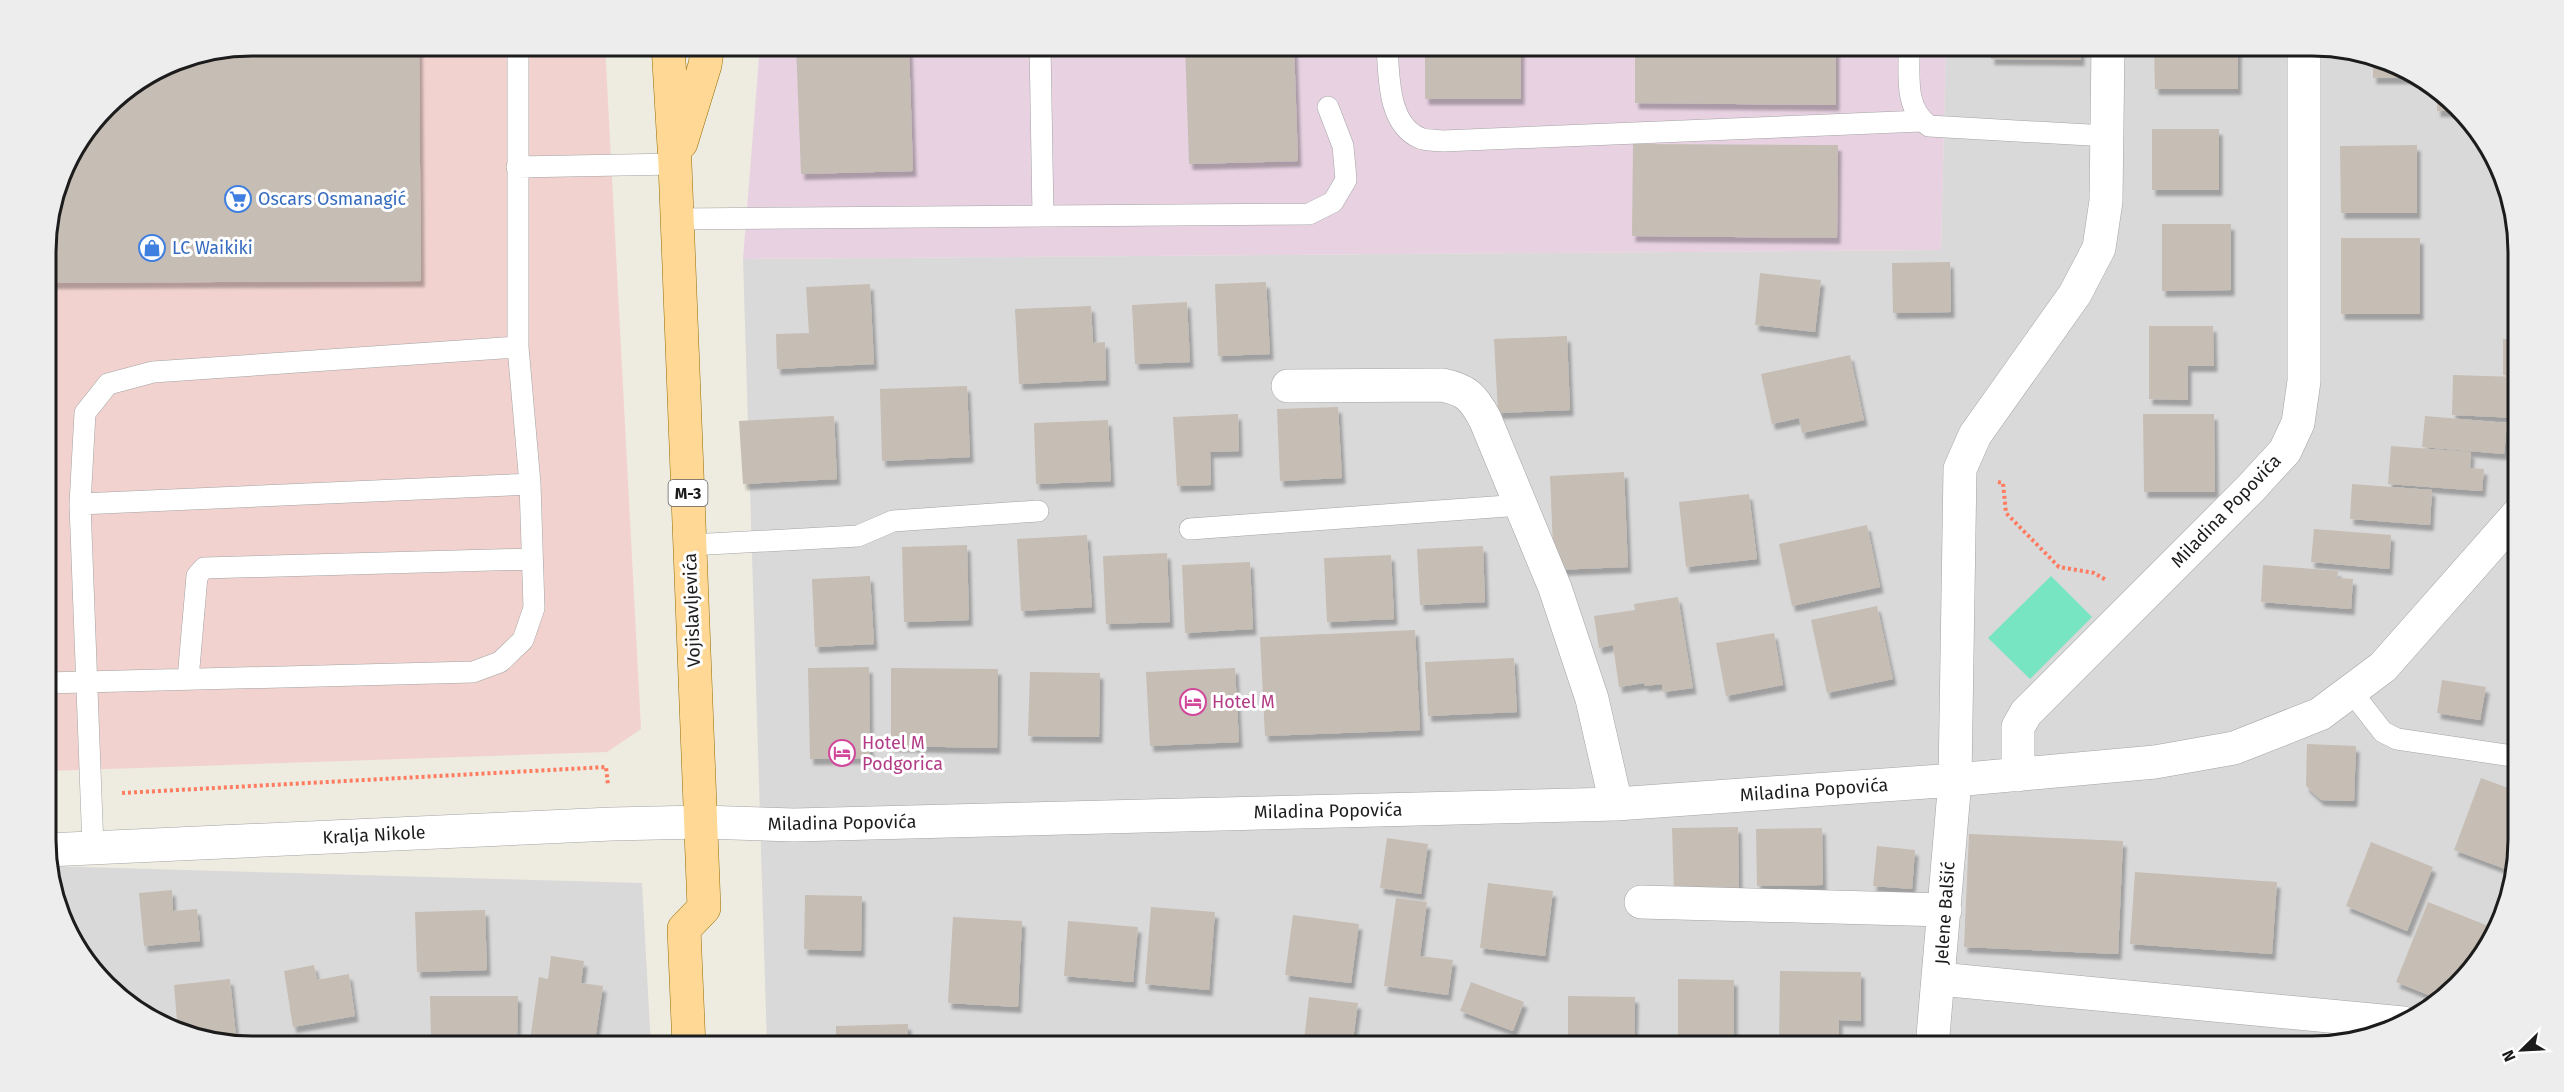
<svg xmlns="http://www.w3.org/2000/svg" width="2564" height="1092" font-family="'Fira Sans',sans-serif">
	<defs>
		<filter id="shadow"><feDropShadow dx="3.5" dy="6" stdDeviation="1.5" flood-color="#0004"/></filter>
	</defs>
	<rect width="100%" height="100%" fill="#eeebe0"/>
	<!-- residential -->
	<path fill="#dad9d9" d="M1946,45H2312L2391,61L2476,126L2517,225L2519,841L2503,919L2438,1004L2379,1036L2325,1047H767L743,259L1941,250Z
		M47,866L642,883L651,1047H252L173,1031L88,966Z"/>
	<!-- commercial -->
	<path fill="#f1d2ce" d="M252,45H605L641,729L607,752L47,771L45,238L66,160L115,97L173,61Z"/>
	<!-- industrial -->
	<path fill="#e8d2e2" d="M760,45H1946L1941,250L743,259Z"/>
	<!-- pitch -->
	<path fill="#77e4c2" d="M2051,576L2092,617L2030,679L1988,638Z"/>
	<!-- parking -->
	<path fill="#e8e8e8" d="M46,382L54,583L46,584Z"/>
	<!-- building -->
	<path fill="#c6bdb4" filter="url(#shadow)" d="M252,45H419L421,281L46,283L45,238L66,160L115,97L173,61Z
		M796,45H909L913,171L801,174Z
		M1185,45H1294L1298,161L1189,164Z
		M1425,45H1521V99H1425Z
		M1635,45H1836V105L1635,103Z
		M1991,45H2081V60L1991,59Z
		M2154,45H2238V89H2155Z
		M2373,57L2391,61L2414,78H2373Z
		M2437,96L2457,111H2437Z
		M2152,129H2219V190H2152Z
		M1633,144L1838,145L1837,238L1632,236Z
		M2417,145V213H2341L2340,146Z
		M2162,224H2231V290L2162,291Z
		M2341,238H2420V314H2341Z
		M1950,262L1951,312L1893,313L1892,263Z
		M1760,273L1821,280L1815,332L1755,325Z
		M1266,282L1270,354L1218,356L1215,284Z
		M870,284L874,364L777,369L776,334L809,333L806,287Z
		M1187,302L1190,362L1135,364L1132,305Z
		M1091,306L1093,343L1105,342L1106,380L1019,384L1015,309Z
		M2149,326H2213L2214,366H2188V400L2149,399Z
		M1567,336L1570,410L1498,413L1494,339Z
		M2503,339H2518V375H2503Z
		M1850,355L1864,420L1802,433L1799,418L1772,424L1761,374Z
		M2453,375L2518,377V418L2452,415Z
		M967,386L970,457L882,461L880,389Z
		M1338,407L1342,478L1280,481L1277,409Z
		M1238,414L1239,451L1210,452L1211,485L1177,486L1173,417Z
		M2143,414H2214L2215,492H2144Z
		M834,416L837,479L743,484L739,421Z
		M2425,416L2507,423L2504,454L2422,447Z
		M1108,420L1111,481L1036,484L1034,423Z
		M2391,446L2471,452L2470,468L2484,469L2482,491L2388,484Z
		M1624,472L1628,567L1554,570L1550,476Z
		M2352,484L2432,490L2430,525L2350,519Z
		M1749,494L1757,559L1686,567L1679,502Z
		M1867,525L1880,587L1792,606L1779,544Z
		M2314,529L2391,535L2389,569L2311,562Z
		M1087,535L1092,607L1021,611L1017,539Z
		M967,545L969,620L904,622L902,547Z
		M1483,546L1485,602L1420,605L1417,549Z
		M1167,553L1170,622L1106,624L1103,556Z
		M1391,555L1394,619L1327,622L1324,558Z
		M1250,562L1253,629L1185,633L1182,565Z
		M2263,565L2338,571L2337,578L2353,579L2351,609L2261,602Z
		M870,576L874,644L815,647L812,579Z
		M1678,597L1693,688L1663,692L1662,684L1645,686L1644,683L1619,687L1613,645L1599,648L1594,616L1635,610L1634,604Z
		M1877,606L1893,679L1827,693L1811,620Z
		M1415,630L1420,730L1265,736L1260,637Z
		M1774,633L1783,685L1726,696L1716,643Z
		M1514,658L1517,712L1428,716L1425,662Z
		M869,667L870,758L810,759L808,668Z
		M891,668L998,669L997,748L891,746Z
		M1235,668L1239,742L1150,746L1146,672Z
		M1030,672L1100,673L1099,737L1028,736Z
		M2442,680L2486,687L2480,720L2437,713Z
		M2307,744L2356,746L2354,801L2321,800L2306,786Z
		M2481,778L2519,792V840L2508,870L2454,850Z
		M1738,827L1739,891L1674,892L1672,828Z
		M1822,828L1823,885L1757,886L1756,829Z
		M1969,834L2123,841L2118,954L1964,947Z
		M1387,838L1428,844L1421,894L1380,888Z
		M2371,842L2433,867L2407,931L2346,906Z
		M1877,846L1915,850L1912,889L1873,886Z
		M2135,872L2277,882L2272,954L2130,944Z
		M1488,883L1553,891L1545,956L1480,948Z
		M172,890L173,911L197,909L200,941L144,946L139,893Z
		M805,895L862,896L861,951L804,949Z
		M1396,898L1427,902L1420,956L1453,960L1448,995L1384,986Z
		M2428,902L2496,929L2441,1000L2396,982Z
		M1151,907L1215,912L1209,990L1145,984Z
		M485,910L487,970L417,972L415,912Z
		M1293,915L1359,924L1351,983L1285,975Z
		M953,917L1022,921L1018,1007L948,1003Z
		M1068,921L1138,927L1133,982L1064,976Z
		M551,956L584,961L581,983L603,986L594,1047H529L539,977L548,979Z
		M314,965L317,980L349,974L355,1016L293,1027L284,971Z
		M1780,971L1861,972V1021L1839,1020V1047H1779Z
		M230,979L236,1036L209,1039L178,1032L174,985Z
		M1678,979L1734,980V1043L1678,1042Z
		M1471,982L1524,1002L1513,1031L1460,1011Z
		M430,996H518L517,1042L431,1041Z
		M1568,996L1635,997L1634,1047H1568Z
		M1309,997L1358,1003L1352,1047L1304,1041Z
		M908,1024V1047H836V1026Z
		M1057,1039L1150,1040V1047H1057Z
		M1220,1039L1285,1045V1047H1219Z
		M1371,1040L1424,1045V1047H1371Z
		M334,1041L335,1047H308V1046Z
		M946,1043L978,1045V1047H945Z"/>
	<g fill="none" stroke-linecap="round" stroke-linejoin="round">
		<defs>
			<path id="lane" d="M1040,45L1043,215
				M1387,45C1389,74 1387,124 1420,138C1426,141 1437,140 1443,141L1922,121
				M1909,45C1910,73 1903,107 1929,126L2107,136
				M517,167L675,164
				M677,219L1309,214L1333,202L1346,180L1343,146L1328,107
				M80,504L530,484
				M1190,529L1521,505
				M690,545L858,536L893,521L1038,511
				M188,679L197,576L204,568L532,559
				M46,683L473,672L500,662L523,640L534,608L530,484L518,347V45
				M2351,691L2383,732L2397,739L2519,757
				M93,848L80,504L85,413L108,384L153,372L518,347"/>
			<path id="street" d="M1288,386L1442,385C1467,390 1473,397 1485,419L1555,588L1592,699L1616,804
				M2018,775V727L2026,713L2251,488L2285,451L2298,423L2304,381V45
				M47,850L612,824L701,822L794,825L1616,804L1955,780L2155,762L2234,748L2320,714L2383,667L2518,514
				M1641,902L1945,910
				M1939,979L2403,1023
				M1932,1047L1955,780L1960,469L1975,435L2075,294L2099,248L2106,201L2108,45"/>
			<path id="primary" d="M668,45L675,164L704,908L684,929L689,1047
				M681,143L705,65L708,45"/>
		</defs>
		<!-- lane casing -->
		<use href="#lane" stroke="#a3a3a3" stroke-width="22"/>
		<!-- street casing -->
		<use href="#street" stroke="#a3a3a3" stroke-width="34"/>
		<!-- primary casing -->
		<use href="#primary" stroke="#946d00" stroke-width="34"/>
		<!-- path -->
		<path stroke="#ff7c61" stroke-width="4" stroke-dasharray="3 3" stroke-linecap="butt" d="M1998,482L2003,483L2006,513L2059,567L2094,573L2106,580
			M122,793L606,767L608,785
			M47,796H58"/>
		<!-- lane -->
		<use href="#lane" stroke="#fff" stroke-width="21"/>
		<!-- street -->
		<use href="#street" stroke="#fff" stroke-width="33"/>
		<!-- primary -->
		<use href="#primary" stroke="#ffd895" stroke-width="33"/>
	</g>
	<!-- icons -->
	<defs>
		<symbol id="supermarket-ring" viewBox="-11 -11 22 22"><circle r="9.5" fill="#fff" stroke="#3f7fe0" stroke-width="1.5"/><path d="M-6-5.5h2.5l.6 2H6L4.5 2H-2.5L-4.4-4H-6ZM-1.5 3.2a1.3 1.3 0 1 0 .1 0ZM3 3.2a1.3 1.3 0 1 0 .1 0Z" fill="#3f7fe0"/></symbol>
		<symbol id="shop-ring" viewBox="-11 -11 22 22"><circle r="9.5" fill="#fff" stroke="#3f7fe0" stroke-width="1.5"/><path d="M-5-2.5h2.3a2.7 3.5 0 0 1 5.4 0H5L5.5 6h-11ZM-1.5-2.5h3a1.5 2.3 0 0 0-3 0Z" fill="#3f7fe0"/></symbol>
		<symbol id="hotel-ring" viewBox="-11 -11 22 22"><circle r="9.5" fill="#fff" stroke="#d1479c" stroke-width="1.5"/><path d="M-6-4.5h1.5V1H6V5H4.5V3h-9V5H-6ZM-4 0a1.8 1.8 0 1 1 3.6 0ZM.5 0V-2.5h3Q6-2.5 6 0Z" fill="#d1479c"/></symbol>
	</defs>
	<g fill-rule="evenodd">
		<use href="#supermarket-ring" x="223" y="184" width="30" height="30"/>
		<use href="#shop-ring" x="137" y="233" width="30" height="30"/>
		<use href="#hotel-ring" x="1178" y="687" width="30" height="30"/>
		<use href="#hotel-ring" x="827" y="738" width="30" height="30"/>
	</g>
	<g text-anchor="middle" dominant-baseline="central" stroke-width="6" stroke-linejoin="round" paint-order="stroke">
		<!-- shield labels -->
		<rect fill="#fff" stroke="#606060" stroke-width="1.5" x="668.5" y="480" width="39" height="26" rx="4.5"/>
		<g font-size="16" font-weight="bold" fill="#1c1c1c">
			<text x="688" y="493">M-3</text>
		</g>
		<!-- shop labels -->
		<g font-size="18" fill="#366cbe" stroke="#fff" text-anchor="start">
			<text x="258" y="199">Oscars Osmanagić</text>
			<text x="172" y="248">LC Waikiki</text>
		</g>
		<!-- street labels -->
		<g font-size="18" fill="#1c1c1c" stroke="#fff">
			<text transform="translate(2226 511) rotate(-46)">Miladina Popovića</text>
			<text transform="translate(692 610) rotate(-92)">Vojislavljevića</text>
			<text transform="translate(1814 790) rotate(-4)">Miladina Popovića</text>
			<text transform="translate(1328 811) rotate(-1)">Miladina Popovića</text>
			<text transform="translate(842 823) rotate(-1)">Miladina Popovića</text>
			<text transform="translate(374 835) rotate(-3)">Kralja Nikole</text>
			<text transform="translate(1945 913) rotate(-86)">Jelene Balšić</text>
		</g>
		<!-- hotel labels -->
		<g font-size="18" fill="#b23c85" stroke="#fff" text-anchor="start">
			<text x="1212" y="702">Hotel M</text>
			<text x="862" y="743">Hotel M<tspan x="862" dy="21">Podgorica</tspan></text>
		</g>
	</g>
	<!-- crop -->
	<path d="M0 0H2564V1092H0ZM252 56H2312A196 196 0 0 1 2508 252V840A196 196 0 0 1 2312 1036H252A196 196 0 0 1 56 840V252A196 196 0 0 1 252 56Z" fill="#ededed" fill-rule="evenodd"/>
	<path fill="none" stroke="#1c1c1c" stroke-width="3" d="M252 56H2312A196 196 0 0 1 2508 252V840A196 196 0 0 1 2312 1036H252A196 196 0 0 1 56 840V252A196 196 0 0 1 252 56Z"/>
	<!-- north arrow -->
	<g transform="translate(2522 1050) rotate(246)" stroke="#ffffff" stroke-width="4.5" paint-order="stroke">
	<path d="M0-4.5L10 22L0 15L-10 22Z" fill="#1c1c1c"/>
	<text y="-9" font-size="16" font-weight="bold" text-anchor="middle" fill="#1c1c1c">N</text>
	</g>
</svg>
